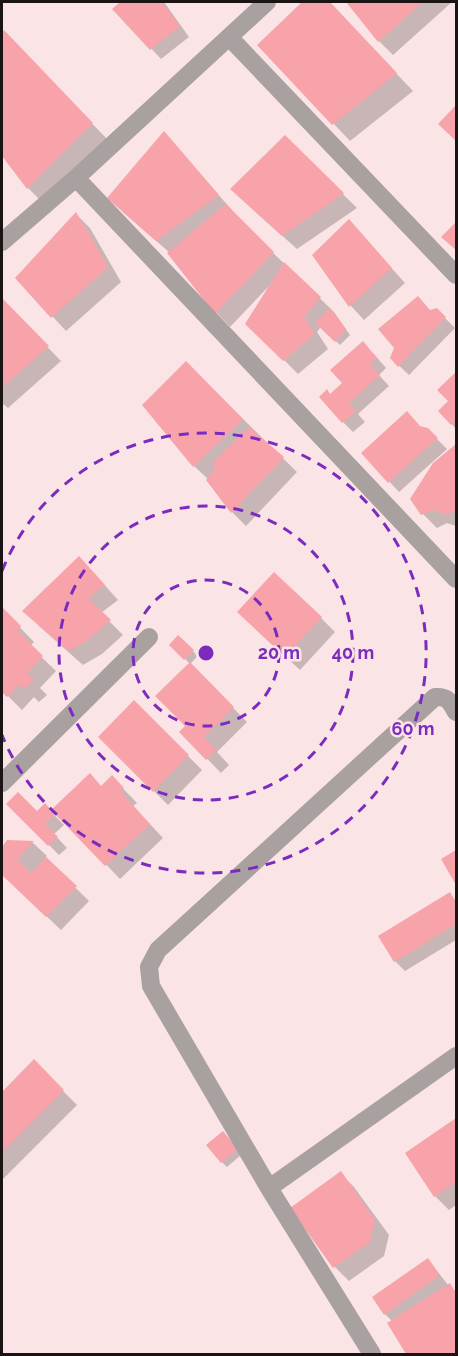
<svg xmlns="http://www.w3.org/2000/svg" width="458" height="1356" font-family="Raleway,sans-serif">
	<rect width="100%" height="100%" fill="#fae4e5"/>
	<!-- shadow -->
	<path fill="#0003" d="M122,2H164L189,37L161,59L114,9Z
		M304,2H329L413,91L350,141L259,45Z
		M348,2H452L393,55L379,41Z
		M4,33L109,141L45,205L28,188L2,153V35Z
		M164,134L232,210L230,211L334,312L350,335L340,345L321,327L317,332L328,349L298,374L247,323L270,285L230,327L217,313L170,253L123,212Z
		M285,137L357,208L297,249L246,203Z
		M76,214L90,228L121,282L66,331L17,278Z
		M349,221L405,283L364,320L351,306L314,255Z
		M2,300L61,361L8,408L2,403Z
		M437,310L455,328L409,375L391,358L431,311Z
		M373,353L386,368L379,375L389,386L358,414L365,422L353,432L343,422L331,395Z
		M186,363L297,472L246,526L232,512L209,480L194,466Z
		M456,374V429L440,411L450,401L439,390Z
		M420,427L427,429L447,449L399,492L363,453Z
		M456,446V526L447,523L437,528L423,514L434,464Z
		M93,572L118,600L101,613L123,635L102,654L83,665L38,625Z
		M2,609L34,642L30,646L56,671L40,688L47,695L39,702L34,697L22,710L2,690Z
		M321,618L335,632L300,670L253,626Z
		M178,637L198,656L190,664L171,645Z
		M190,664L247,722L217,752L229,765L221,773L181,732L187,726Z
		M134,702L202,770L168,805L100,737Z
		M112,777L137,803L133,806L163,838L120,879L53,809L102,787Z
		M8,804L37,813L45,806L64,825L54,834L67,848L59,855Z
		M8,842L33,843L47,856L45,858L89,901L61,930L2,874V849Z
		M450,894L456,901V940L405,971L395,961L380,937Z
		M34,1062L77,1105L2,1180V1094Z
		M456,1120V1205L449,1210L435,1196L407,1153Z
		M223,1133L241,1155L227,1167L222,1162Z
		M340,1173L354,1187L389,1235L384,1256L349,1281L335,1267L292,1208Z
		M428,1260L449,1286L456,1292V1354H408L389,1324L392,1321L385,1314Z"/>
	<!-- building -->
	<path fill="#f8a2a9" d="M120,2H162L180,26L150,50L112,9Z
		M302,2H330L397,73L332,125L257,45Z
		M346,2H423L378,42Z
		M4,30L93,123L27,189L2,156V33Z
		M456,105V141L438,124Z
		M164,131L219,195L156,241L107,198Z
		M285,135L344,193L282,236L230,189Z
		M226,204L274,252L215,314L167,253Z
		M76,212L108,267L51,318L15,278Z
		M349,219L392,268L349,307L312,255Z
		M456,222V250L441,237Z
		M284,262L321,297L304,317L315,334L283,361L245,324Z
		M418,296L430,310L437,308L446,317L398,367L390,358L394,348L378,329Z
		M2,298L49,346L2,388Z
		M330,308L346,329L335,342L315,323Z
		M363,341L377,358L370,364L380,375L349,403L356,411L342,423L319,397L327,389L330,394L342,383L330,370Z
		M186,361L243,419L193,467L142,405Z
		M456,372V420L451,425L438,411L448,401L437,390Z
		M407,411L420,426L428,428L438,438L388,483L361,453Z
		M249,427L284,457L231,513L206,480L215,469L213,462Z
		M456,444V509L448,515L433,510L421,515L410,499L433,463Z
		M79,556L105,585L88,598L111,620L88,640L68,651L22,611Z
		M274,572L322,617L285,657L237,612Z
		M2,607L21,626L18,631L43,656L27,673L34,680L24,689L20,684L7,697L2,692Z
		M178,635L194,650L184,660L169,645Z
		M190,662L234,707L204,737L216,750L206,760L179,732L185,726L155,696Z
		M134,700L189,755L153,792L98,737Z
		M90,773L101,786L112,775L124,788L120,791L150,824L105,866L55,814L45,824L58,837L48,846L6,804L18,792L37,811L45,803L51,810Z
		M7,840L34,841L17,859L31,873L46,857L77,886L46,917L2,875V847Z
		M456,850V885L441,859Z
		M450,892L456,903V924L394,962L378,936Z
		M34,1059L64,1090L2,1152V1092Z
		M456,1118V1182L434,1197L405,1153Z
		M223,1131L238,1149L221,1163L206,1145Z
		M341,1171L375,1220L370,1242L333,1268L290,1208Z
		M428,1258L440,1275L384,1315L372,1297Z
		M450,1283L456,1293V1354H406L387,1323Z"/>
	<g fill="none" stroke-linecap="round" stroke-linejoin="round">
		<!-- street -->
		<path stroke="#a9a0a0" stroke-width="18" d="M229,37L456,275
			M76,178L456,579
			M2,242L76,178L267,2
			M2,783L149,637
			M269,1188L456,1056
			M372,1354L269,1188L151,986L149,967L158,950L435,697C448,696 450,702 456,712"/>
	</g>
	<!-- distance rings -->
	<g fill="none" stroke="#7b2cbf" stroke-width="3" stroke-dasharray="10 8">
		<circle cx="206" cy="653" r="73"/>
		<circle cx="206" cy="653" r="147"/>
		<path d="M2 571A220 220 0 1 1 2 735"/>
	</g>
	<circle cx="206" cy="653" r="9" fill="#7b2cbf" stroke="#fae4e5" stroke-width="3"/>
	<g font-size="18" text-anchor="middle" font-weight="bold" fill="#7b2cbf" stroke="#fae4e5" stroke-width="5" stroke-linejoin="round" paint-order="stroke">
		<text x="279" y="659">20 m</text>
		<text x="353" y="659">40 m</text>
		<text x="413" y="735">60 m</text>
	</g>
	<!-- border -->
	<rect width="458" height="1356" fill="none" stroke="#1b1414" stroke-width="6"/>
</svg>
